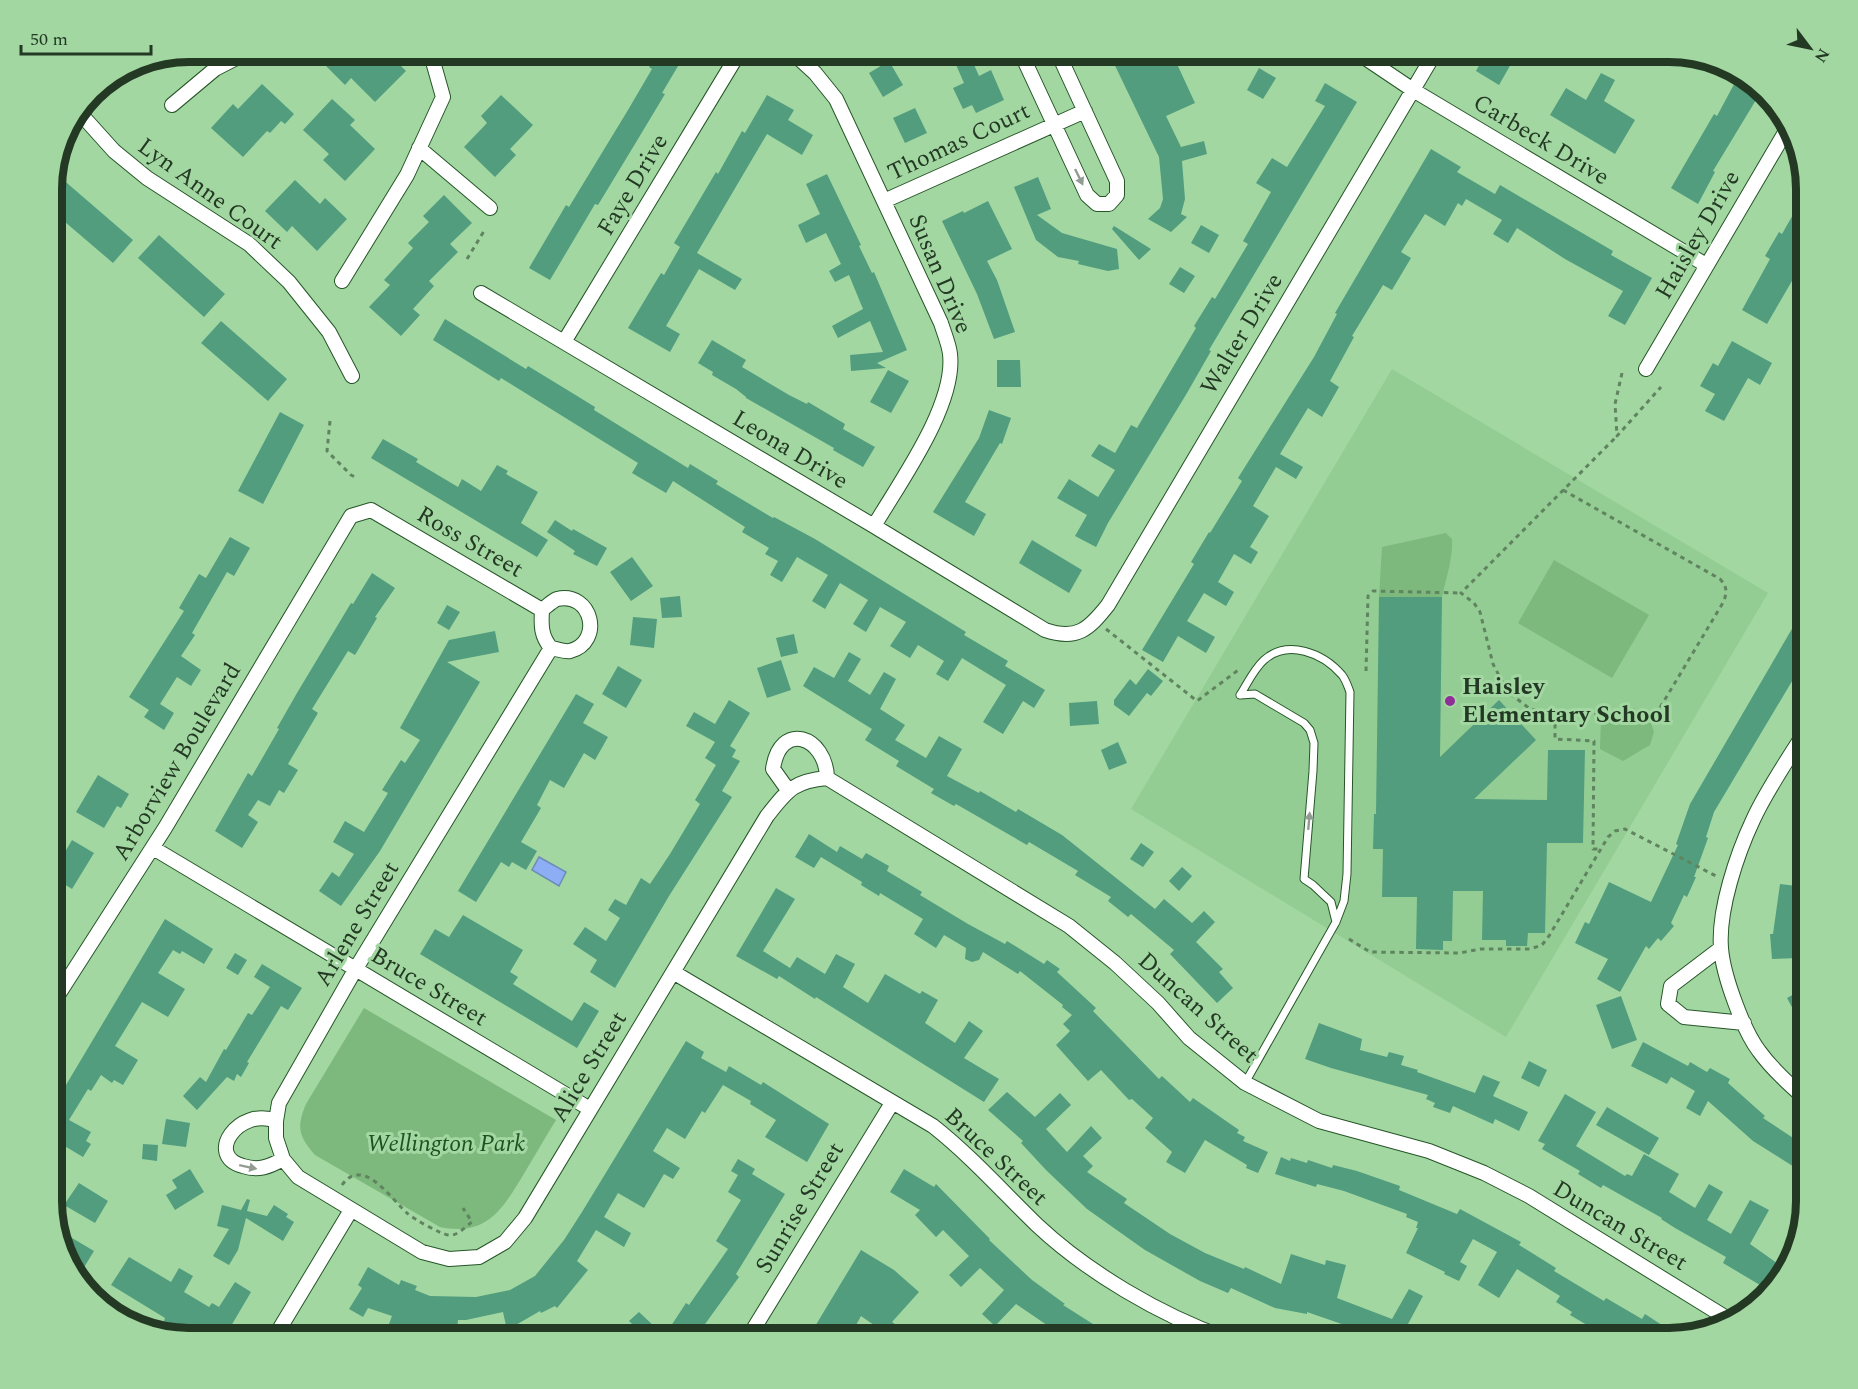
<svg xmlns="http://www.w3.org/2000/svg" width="1858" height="1389" font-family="Spectral,serif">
	<rect width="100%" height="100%" fill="#a2d7a2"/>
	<!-- built -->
	<path fill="#93cd93" d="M1392,369L1768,593L1506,1037L1131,809Z"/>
	<!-- green -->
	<path fill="#7db87d" d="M1446,533L1452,539C1453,559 1446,578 1442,597H1379L1382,547Z
		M1554,560L1649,615L1612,678L1518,623Z
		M1634,715L1642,716L1650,720L1654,732L1650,745L1623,761L1600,749L1601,718L1625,719Z
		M364,1008L556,1120C545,1138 535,1155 525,1172C503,1208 488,1237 440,1227L315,1155C299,1136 296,1128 306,1104Z"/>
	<!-- water -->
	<path fill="#8daef4" stroke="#6e8bb6" stroke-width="1.5" d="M539,857L566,872L559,886L532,870Z"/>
	<!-- building -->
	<path fill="#519d7e" d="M336,51H386L406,71L375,102L351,78L345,85L324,64Z
		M659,51H687L662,93L665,94L638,139L598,205L595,204L550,280L529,268L566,205L569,207L628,110L652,69L649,67Z
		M950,51H968L979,76L991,70L1004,100L976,113L972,105L963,109L953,88L964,83Z
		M1108,51H1171L1195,103L1166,116L1181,147L1204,141L1207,154L1182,161L1185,199L1181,214L1187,217L1171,232L1148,219L1160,208L1163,199L1159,157Z
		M1487,51H1505L1515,57L1499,85L1476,71Z
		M889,61L903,85L883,97L869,73Z
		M1259,68L1276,78L1263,99L1247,90Z
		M1601,73L1615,80L1604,101L1635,120L1615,154L1550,115L1566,88L1586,100Z
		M1739,75L1756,83L1762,90L1713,171L1715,172L1698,204L1671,188L1714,114L1717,116Z
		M1325,83L1357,102L1209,350L1211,351L1187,393L1108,523L1096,547L1075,536L1087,515L1057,498L1069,479L1098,497L1115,470L1091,456L1099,444L1115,453L1131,425L1137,428L1196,328L1194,326L1212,297L1215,299L1248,244L1243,241L1271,192L1256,183L1272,158L1287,167L1325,106L1315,101Z
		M262,84L294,114L285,124L281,121L270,133L267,131L243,157L211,128L233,104L238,109Z
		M501,95L533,125L510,149L516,155L495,177L464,147L487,123L481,116Z
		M767,95L794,110L788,120L813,135L802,155L767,134L697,253L742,279L735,290L699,269L666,326L680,334L670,352L628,328L661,273L664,275L680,247L674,243L716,172L718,174L742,131L745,133Z
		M332,99L355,120L350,125L375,149L345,181L323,160L329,154L303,130Z
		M915,108L927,133L905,143L893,118Z
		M1431,149L1461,167L1457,172L1495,194L1500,185L1613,251L1611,255L1652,278L1625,325L1608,316L1623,291L1565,259L1517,228L1508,243L1493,234L1502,220L1466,199L1462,206L1458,203L1445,226L1425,214L1401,252L1411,258L1392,290L1383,285L1352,336L1354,337L1330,381L1339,387L1322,417L1308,408L1280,454L1303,467L1296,479L1276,467L1253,506L1269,516L1250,547L1258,552L1251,564L1234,554L1218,582L1234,592L1226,606L1204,593L1187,621L1215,637L1206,653L1178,636L1163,662L1142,650L1194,564L1191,562L1209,532L1210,533L1242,481L1238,478L1314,357L1337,314L1335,313Z
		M53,171L133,240L113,263L51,210V179Z
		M827,174L861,245L859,246L872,273L874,272L907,350L877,363L886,368L851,371L850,355L883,352L870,321L838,338L832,326L863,309L849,275L835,282L829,271L841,264L826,233L806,243L798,225L820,214L806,184Z
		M1038,177L1051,209L1037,215L1062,233L1117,249L1119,269L1108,271L1078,264L1079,261L1058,257L1036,240L1014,187Z
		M295,180L320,204L325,198L347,219L317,251L292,226L287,232L265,211Z
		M1807,190V259L1797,275L1796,274L1767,324L1742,310L1770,259L1765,256L1779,232L1782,234Z
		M444,195L472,223L450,244L458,252L429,281L434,286L413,309L420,315L401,336L369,307L390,285L384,280L413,248L408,243L429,222L423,216Z
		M988,201L1012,249L987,261L997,280L1015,332L994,339L977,294L942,221L963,211L964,213Z
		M1201,225L1219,235L1209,253L1191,243Z
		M1114,226L1151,249L1139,260L1112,229Z
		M159,235L225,294L204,317L138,258Z
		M1180,267L1195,276L1184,293L1169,284Z
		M445,319L526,369L528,366L569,391L595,407L594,410L644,441L688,468L690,464L718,481L716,484L773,518L774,517L815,539L966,632L964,635L1008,661L1005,666L1045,690L1034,708L1023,701L1003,734L983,722L1006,685L962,658L948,681L936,674L944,661L918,645L910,658L890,646L906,622L880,607L866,632L853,624L868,600L840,583L825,609L812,601L828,575L797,557L782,582L770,575L778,561L765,554L769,548L742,532L745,527L673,481L666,493L632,473L638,463L501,378L499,381L433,340Z
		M221,321L287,379L268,401L201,343Z
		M712,340L746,360L742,367L789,395L807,404L808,402L845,424L843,429L875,447L863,467L833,450L834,448L746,398V397L736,389L712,375L713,372L698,363Z
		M1732,341L1772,363L1760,385L1748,378L1724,421L1705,411L1715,394L1700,386L1713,363L1718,366Z
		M997,360H1020L1021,387H997Z
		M888,370L909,381L891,413L870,402Z
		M989,410L1011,418L1002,444L1000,443L965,502L986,514L974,536L933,512L979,438Z
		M280,412L304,425L263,504L238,491Z
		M383,439L418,459L416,462L458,487L462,479L481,491L497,465L508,471L506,474L538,492L521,523L548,540L537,557L371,458Z
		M555,520L572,531L573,529L607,548L597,566L573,554L575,551L547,532Z
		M230,537L250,548L234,576L227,572L192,633L195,635L181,656L201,670L191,686L177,677L160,704L174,713L164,730L144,717L149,710L129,697L184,611L179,608L199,574L206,578Z
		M1032,540L1082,570L1069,593L1019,563Z
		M632,557L653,586L631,601L610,572Z
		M372,573L395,588L375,617L377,618L355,655L348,651L312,709L318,713L288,764L298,770L284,793L279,790L270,806L258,800L248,815L258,822L242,848L215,831L248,773L252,776L279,729L277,728L297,693L351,603L353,604Z
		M680,596L682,617L662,618L660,598Z
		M1379,597H1442L1440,757L1499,700L1536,740L1474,799L1547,800L1548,750H1585L1583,843H1547L1545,933H1528L1527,946H1506V940H1482L1483,891H1453L1452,941H1443V950L1416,949L1417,897H1382L1383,849H1373L1374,814H1376Z
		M1807,603V656L1714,812L1706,837L1708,838L1694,877H1696L1687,897L1684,895L1671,923L1674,926L1661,941L1658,938L1649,949L1646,946L1620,992L1597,979L1608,959L1575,943L1585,922L1589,924L1609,882L1651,902L1678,845L1676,844L1690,804Z
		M447,605L460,612L449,630L437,623Z
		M633,617L657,619L654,648L630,645Z
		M495,631L499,652L447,662L480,682L380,851L341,906L319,891L332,872L339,877L354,854L333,842L345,821L364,832L388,793L382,790L401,760L405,763L420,740L400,728L449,640Z
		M794,634L798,653L781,657L776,638Z
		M849,652L861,659L848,681L870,695L884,672L896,679L880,709L905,725L895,740L926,758L939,736L962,749L947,776L979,793L980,791L1016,812L1018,809L1062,835L1155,909L1164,899L1192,923L1204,911L1215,922L1196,942L1223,969L1219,972L1233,988L1217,1003L1170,954L1174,950L1131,914L1128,917L1108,901L1111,897L1075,875L1078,871L1029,842L1027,845L956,804L954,806L931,793L934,789L896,766L899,761L865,740L872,729L803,686L814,667L834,678Z
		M781,660L791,690L767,698L757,668Z
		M618,666L642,680L626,708L602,694Z
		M1148,669L1163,681L1151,696L1147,693L1129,716L1114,705V700L1130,679L1136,685Z
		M576,694L594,704L583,723L608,737L595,760L584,753L564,788L550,780L537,805L541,808L521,842L537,851L526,870L512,862L509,867L501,862L476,902L458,891Z
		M729,700L750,713L730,746L736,750L732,757L740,761L722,791L732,797L669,896L615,988L590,972L597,960L573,944L585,927L606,941L620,918L608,910L615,899L626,905L641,878L650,884L670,854L700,804L695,800L716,765L705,758L715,742L686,726L694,712L715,724Z
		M1097,701L1099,724L1070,726L1069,703Z
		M1118,742L1127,763L1109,770L1101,750Z
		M98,775L129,794L121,808L117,806L104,828L76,812Z
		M809,834L837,852L840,846L862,859L866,853L889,866L887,871L922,892L920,895L968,924L1005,944L1007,941L1044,964L1047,960L1060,969L1057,972L1096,1008L1093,1011L1159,1079L1162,1076L1190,1102L1193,1098L1239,1130L1237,1133L1245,1137L1243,1141L1268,1152L1258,1173L1246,1168L1247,1165L1205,1140L1185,1173L1166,1162L1172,1152L1145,1128L1153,1118L1132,1099L1129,1100L1101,1070L1088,1081L1056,1045L1070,1031L1063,1024L1072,1015L1062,1007L1063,1005L1020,971L1018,974L983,952L979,960L972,962L965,959L966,948L944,935L936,948L914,934L923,919L880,893L879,896L861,885L862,882L821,857L814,868L795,857Z
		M72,840L94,853L72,889L51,876Z
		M1141,843L1154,852L1143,867L1130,859Z
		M1182,867L1192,876L1179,891L1169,881Z
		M1780,884L1805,887L1800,926H1797L1799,958L1772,959L1770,934H1773Z
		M776,888L795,899L763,951L790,968L797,957L825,974L836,954L855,964L843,987L868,1003L885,974L920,994L922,991L938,1000L925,1023L955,1043L969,1021L983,1031L964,1058L999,1079L984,1102L816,997L815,999L779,976L777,979L736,956Z
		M463,915L523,950L510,972L518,977L513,984L572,1021L584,1002L599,1011L577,1048L420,954L435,929L449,937Z
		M165,919L213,949L204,964L182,951L180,954L173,950L158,973L185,989L168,1017L142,1002L115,1046L138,1060L123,1085L114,1080L112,1083L101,1075L91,1091L88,1089L69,1120L91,1132L86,1141L91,1144L83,1157L51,1138V1100L56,1092L60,1095Z
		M235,953L247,960L238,975L226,968Z
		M262,964L302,988L288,1010L281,1006L247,1062L249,1063L241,1077L237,1074L234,1081L227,1077L197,1110L183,1096L200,1077L206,1082L224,1049L226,1050L248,1013L252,1015L270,987L254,977Z
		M1807,987V1035L1787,998Z
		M1621,996L1637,1040L1612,1049L1596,1005Z
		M1319,1023L1362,1039L1360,1050L1387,1057L1389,1052L1404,1056L1401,1065L1418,1070L1417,1072L1475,1093L1483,1075L1500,1082L1493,1096L1528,1112L1519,1131L1495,1119L1493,1124L1453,1106L1450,1113L1433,1107L1435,1103L1426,1099L1428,1095L1331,1068L1305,1059Z
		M686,1041L704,1052L701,1058L726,1072L729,1066L761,1085L763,1082L829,1124L807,1162L765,1137L776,1120L750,1104L751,1101L723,1085L705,1113L702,1111L685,1139L667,1128L653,1151L680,1168L673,1179L664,1174L644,1208L618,1193L604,1217L631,1233L624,1247L596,1230L577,1261L588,1270L557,1308L555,1306L541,1313L540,1311L507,1330L503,1312L466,1320H458L457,1329H395L396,1326L389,1324L392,1316L368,1308L363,1317L349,1309L362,1288L358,1285L368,1267L399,1285L401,1280L417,1286L415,1290L430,1296L476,1297L510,1290L535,1276L564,1240L582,1212Z
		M1643,1042L1688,1066L1690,1062L1707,1072L1710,1068L1730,1079L1728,1083L1765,1116L1763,1118L1807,1147V1175L1753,1141L1708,1101L1700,1116L1686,1108L1695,1091L1671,1077L1667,1084L1631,1066Z
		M1529,1061L1547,1070L1539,1087L1521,1078Z
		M1007,1092L1035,1117L1060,1093L1071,1105L1046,1129L1067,1152L1091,1126L1102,1138L1083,1156L1093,1166L1087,1172L1127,1199L1124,1203L1170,1234L1205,1253L1244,1269L1245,1267L1281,1284L1291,1254L1325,1265L1326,1260L1346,1265L1337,1298L1392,1319L1409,1289L1423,1296L1408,1324L1431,1338H1382L1307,1312V1314L1275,1308L1231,1288L1228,1293L1200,1281L1145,1250L1087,1209L1046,1170L1021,1143L1023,1141L988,1110Z
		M1565,1094L1596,1112L1576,1146L1625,1176L1627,1174L1632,1176L1644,1154L1679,1174L1669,1192L1695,1208L1709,1184L1723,1192L1707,1220L1731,1234L1750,1200L1769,1210L1750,1244L1784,1268L1778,1285L1770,1291L1723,1263L1726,1257L1675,1228L1661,1219L1662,1218L1603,1185L1601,1188L1578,1174L1580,1171L1542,1149L1545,1144L1538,1141Z
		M1607,1107L1659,1138L1649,1155L1596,1125Z
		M166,1119L190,1123L186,1147L162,1144Z
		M143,1144L158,1145L157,1161L142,1159Z
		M1281,1157L1290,1161L1291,1158L1307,1163L1308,1160L1332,1168L1333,1165L1357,1171L1400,1186L1399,1190L1457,1214L1460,1209L1521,1242L1519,1245L1556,1268L1554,1271L1604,1301L1606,1298L1642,1319L1645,1314L1668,1329L1662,1338H1609L1570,1315L1572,1312L1556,1302L1560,1296L1517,1269L1499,1298L1478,1285L1497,1252L1473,1239L1460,1262L1467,1266L1459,1281L1444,1274L1445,1272L1406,1253L1418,1228H1416L1418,1222L1406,1217L1407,1214L1344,1191L1317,1184L1316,1187L1275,1174Z
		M738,1159L755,1169L752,1174L785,1194L736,1274L739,1277L695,1338H675L667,1332L686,1303L689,1305L728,1249L716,1241L741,1200L728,1192L738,1175L731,1171Z
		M190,1169L204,1192L175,1210L166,1195L177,1188L172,1180Z
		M904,1169L934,1187L936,1184L990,1239L989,1240L1032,1280L1065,1304L1063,1305L1115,1338H1066L1016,1304L995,1326L982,1314L1004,1290L980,1268L961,1287L949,1275L969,1256L943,1230L936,1237L915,1215L920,1210L890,1192Z
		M79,1183L108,1201L95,1223L64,1205Z
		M247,1199L250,1200L247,1211L267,1216L274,1205L288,1214L286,1217L294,1222L283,1241L246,1218L238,1250L229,1265L213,1256L229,1229L217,1226L222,1205L241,1210Z
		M72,1238L94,1251L83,1269L64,1259L63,1253Z
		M861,1250L894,1270L919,1292L892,1322L899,1327L891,1337L861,1316L849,1338H808Z
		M129,1257L171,1282L179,1268L193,1276L184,1292L209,1307L212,1303L219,1307L235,1282L251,1292L224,1338H205L188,1328L185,1333L164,1321L165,1318L111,1285Z
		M639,1312L655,1327L645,1337L629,1321Z"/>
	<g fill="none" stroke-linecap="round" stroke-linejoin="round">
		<defs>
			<path id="service" d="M1240,695C1247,684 1254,669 1264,660C1288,639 1323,653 1342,675C1346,680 1348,687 1350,692L1347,874L1344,901L1336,922L1245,1083
				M1240,695L1255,694L1304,723L1310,730L1314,743L1313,771L1304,879L1313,885L1331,902L1336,922"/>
			<path id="minor" d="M791,51L815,73L836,99L941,323C944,333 949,344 950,354C956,405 900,482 874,526
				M1020,51L1087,195L1097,204H1109L1117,195V181L1057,51
				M1355,51L1413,90L1706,265
				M172,105L215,69L250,51
				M78,111L114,151L147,178L249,244L289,282L329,332L352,376
				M419,148L490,208
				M884,201L1085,111
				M342,281L407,175L443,97L430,51
				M481,293L874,526L1045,630C1077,641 1089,629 1108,605L1436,51
				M564,342L740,51
				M1646,369L1790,124
				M542,610C541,626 541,636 551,648L355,970L279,1103L276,1121V1138L283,1159L298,1177L422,1252L449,1259L479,1257L505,1242L525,1218L767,816C787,791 793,781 827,778L1069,926L1115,963L1158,1003L1189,1038L1245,1083L1319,1121L1429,1151L1484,1173L1529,1196L1733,1322
				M542,610C546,607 552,601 557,599C592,591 604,642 570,651C564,652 557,649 551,648
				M1807,729C1790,756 1766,791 1753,820C1737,854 1718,910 1721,948C1723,975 1743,1030 1759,1051C1772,1069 1790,1085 1807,1100
				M788,790L773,769C780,720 826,736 827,778
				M153,848L590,1109
				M1721,948L1671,986L1668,1004L1684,1017L1744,1023
				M673,972L933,1126C971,1156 1002,1191 1037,1225C1087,1272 1160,1315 1225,1338
				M51,1006L165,828L351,516L371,510L542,610
				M276,1121C239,1106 204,1156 243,1166C258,1171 269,1167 283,1159
				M274,1338L351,1210
				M748,1338L892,1103"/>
		</defs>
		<!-- service casing -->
		<use href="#service" stroke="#265628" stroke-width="9"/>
		<!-- minor casing -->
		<use href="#minor" stroke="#265628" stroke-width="16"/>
		<!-- path -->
		<path stroke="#608460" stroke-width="3" stroke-dasharray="4.5 4.5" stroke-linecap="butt" d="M467,259L484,231
			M1622,373L1615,404L1617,436L1661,387
			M330,421L327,451L351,475L357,478
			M1563,490L1720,579C1727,587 1727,591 1724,601L1655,716L1634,710L1622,714L1555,715L1530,709L1507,691L1493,664L1480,612L1474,603L1461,593L1617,436
			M1106,629L1197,701L1241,668
			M1366,671L1368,596L1373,591L1461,593
			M1555,715V739L1594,741L1593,849H1600
			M1349,939L1370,952L1459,953L1481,949H1530L1542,945L1549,936L1608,837L1615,831L1625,829L1716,876
			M342,1185C363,1155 392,1200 407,1213C413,1219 441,1234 448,1235C457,1237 466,1226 472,1222L463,1208"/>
		<!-- service -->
		<use href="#service" stroke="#fff" stroke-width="7"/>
		<!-- minor -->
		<use href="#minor" stroke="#fff" stroke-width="14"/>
	</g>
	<!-- one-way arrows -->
	<defs><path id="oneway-solid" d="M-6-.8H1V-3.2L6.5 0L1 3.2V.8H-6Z" transform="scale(1.5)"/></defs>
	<g fill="#929c92">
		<use href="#oneway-solid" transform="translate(1079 177) rotate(64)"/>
		<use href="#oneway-solid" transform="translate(1309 821) rotate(-85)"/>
		<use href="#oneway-solid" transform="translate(248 1167) rotate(12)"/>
	</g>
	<!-- markers -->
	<circle fill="#8e2e96" stroke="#a2d7a2" stroke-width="2" cx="1450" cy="701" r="6"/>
	<g text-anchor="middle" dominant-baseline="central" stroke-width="6" stroke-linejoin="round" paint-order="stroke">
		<!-- street labels -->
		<g font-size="24" fill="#243924" stroke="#a2d7a2">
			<text transform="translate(1541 140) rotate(31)">Carbeck Drive</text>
			<text transform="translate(959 142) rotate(-25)">Thomas Court</text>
			<text transform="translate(633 185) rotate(-59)">Faye Drive</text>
			<text transform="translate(210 194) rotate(36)">Lyn Anne Court</text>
			<text transform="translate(1698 235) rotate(-60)">Haisley Drive</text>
			<text transform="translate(940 274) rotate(67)">Susan Drive</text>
			<text transform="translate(1242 334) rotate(-59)">Walter Drive</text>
			<text transform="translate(790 450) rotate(31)">Leona Drive</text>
			<text transform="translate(470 542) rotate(30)">Ross Street</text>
			<text transform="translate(177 762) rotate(-59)">Arborview Boulevard</text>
			<text transform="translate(357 924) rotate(-59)">Arlene Street</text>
			<text transform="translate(429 987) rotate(31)">Bruce Street</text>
			<text transform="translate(1198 1008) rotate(42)">Duncan Street</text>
			<text transform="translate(589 1067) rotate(-59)">Alice Street</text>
			<text transform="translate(996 1157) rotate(43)">Bruce Street</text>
			<text transform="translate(800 1208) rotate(-59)">Sunrise Street</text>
			<text transform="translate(1620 1226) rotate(31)">Duncan Street</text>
		</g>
		<!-- poi labels -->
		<g font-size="24" font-weight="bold" fill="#243924" stroke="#a2d7a2" text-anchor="start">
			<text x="1462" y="687">Haisley<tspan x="1462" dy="28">Elementary School</tspan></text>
		</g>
		<!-- park labels -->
		<g font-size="24" font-style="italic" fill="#1d5321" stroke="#a2d7a2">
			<text x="446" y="1144">Wellington Park</text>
		</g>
	</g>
	<!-- crop -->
	<path d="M0 0H1858V1389H0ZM189 62H1669A127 127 0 0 1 1796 189V1201A127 127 0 0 1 1669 1328H189A127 127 0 0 1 62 1201V189A127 127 0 0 1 189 62Z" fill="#a2d7a2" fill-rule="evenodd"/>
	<path fill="none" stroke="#243924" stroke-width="8" d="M189 62H1669A127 127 0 0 1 1796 189V1201A127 127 0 0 1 1669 1328H189A127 127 0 0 1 62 1201V189A127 127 0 0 1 189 62Z"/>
	<!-- north arrow -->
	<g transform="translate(1810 48) rotate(122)" stroke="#a2d7a2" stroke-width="4.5" paint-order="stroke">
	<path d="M0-4.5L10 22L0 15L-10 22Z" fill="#243924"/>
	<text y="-9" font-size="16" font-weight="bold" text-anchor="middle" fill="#243924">N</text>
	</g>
	<!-- scale -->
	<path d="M21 45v9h130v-9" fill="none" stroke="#243924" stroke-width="3"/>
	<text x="30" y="45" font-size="18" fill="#243924" stroke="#a2d7a2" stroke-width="4.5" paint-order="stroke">50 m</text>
</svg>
